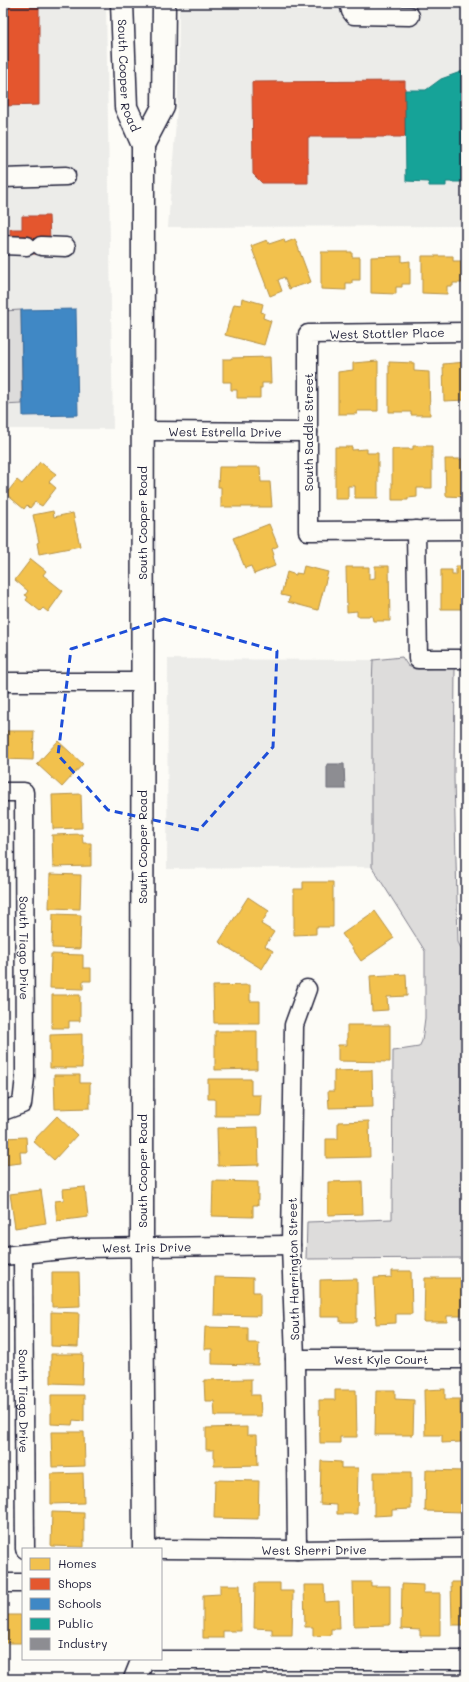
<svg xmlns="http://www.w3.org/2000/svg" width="469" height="1682" font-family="Mali,sans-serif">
	<rect width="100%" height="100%" fill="#fdfcf7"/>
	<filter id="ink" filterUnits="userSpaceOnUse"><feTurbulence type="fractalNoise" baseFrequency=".025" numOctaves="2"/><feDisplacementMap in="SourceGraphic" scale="8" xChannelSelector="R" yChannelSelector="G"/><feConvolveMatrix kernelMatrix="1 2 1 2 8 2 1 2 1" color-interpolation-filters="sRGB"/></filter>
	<g filter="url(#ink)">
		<!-- built -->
		<path fill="#ecece9" d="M3,3H106L113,429H3Z
			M179,3H466V226L168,227L178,94Z
			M168,659L373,660L372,686V867L167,869Z"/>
		<!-- green -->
		<path fill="#dddcdb" stroke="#807f8b" d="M21,310L22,404L3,405V311Z
			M402,657L408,666L415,669L455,668L454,778L458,942L466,959V1258L306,1259L307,1222L392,1219L393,1051L419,1047L422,1041L425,1018V951L372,867V686L373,660Z"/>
		<!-- homes -->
		<path fill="#f2c14e" stroke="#b49148" d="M284,239L285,243L295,239L311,282L289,289L284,277L278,280L282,291L270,296L251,246L267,240L269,244Z
			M321,252H352V257H360V280H352V283H346V290L321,289Z
			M402,256V262L410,261V284H402V287H396V294L371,293V257Z
			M422,256H453V261H461L462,283H453V286H447V294L422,293Z
			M242,298L263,304L261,312L264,313L263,318L271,321L264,345L225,335L234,304L241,305Z
			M270,357L271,383H262V388H260V398H237V390H231V382H223V359H231V358Z
			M378,361V411H357V414H338V372L353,370V363Z
			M389,362L414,363V371L429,372L430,415H411V412H389Z
			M466,362V400L444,401L443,364Z
			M413,446H432V488H417V497L408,498V500H392V449H413Z
			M335,447H352V450L367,449V453H378V498H355V486H348V499H335Z
			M445,459H466V497L446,496Z
			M40,462L56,474L49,482L56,488L42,506L35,502L30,508L27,505L24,509L6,494L17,480L22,484Z
			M219,467H260L261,482H270L272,507H221V487H218Z
			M53,511L54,517L73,513L80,546L39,554L37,543L39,542L33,515Z
			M269,524L278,546L272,549L274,555L272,556L275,566L254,574L251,566L245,568L233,538Z
			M31,559L46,571L43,575L63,591L48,612L43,608L40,611L26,600L28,597L25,595L28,591L15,580Z
			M304,566L328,572L318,610L288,602L290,597L281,595L287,572L296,575V573L302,574Z
			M375,566H389L390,621H373L372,616H357V611L347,612L346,567H369V579L375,578Z
			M456,566H466V609H441V570H452V575H456Z
			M5,584L8,603L3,604V585Z
			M3,731H34L33,760L3,759Z
			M58,741L83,764L62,787L37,764Z
			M81,794L82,828L53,829L52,795Z
			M82,834L83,843H91V866L53,867L52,835Z
			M50,874L81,875L80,909L49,908Z
			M303,882H333V927H316V934L294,935V889H303Z
			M248,897L269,911L261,924L274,932L265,946L273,951L262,969L219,942Z
			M375,911L394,938L361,961L342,934Z
			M53,914L81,915L80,949L52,948Z
			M51,954L83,955V968H91V981H83V989L50,988Z
			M406,974L407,996L387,997L388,1010L372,1011L370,976Z
			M250,985V1001H260V1023H214L213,986Z
			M52,995H80V1021H69V1028H52Z
			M347,1025H390V1062L338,1061V1045H347Z
			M215,1031H257V1069L215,1070Z
			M82,1034V1068H50V1035Z
			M372,1070L373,1107L329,1108L328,1091H334V1071Z
			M54,1075H80V1083H90V1108L55,1109Z
			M208,1079H251V1095H261L260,1116H215V1099H208Z
			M57,1116L77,1135L54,1160L33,1141Z
			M369,1121L370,1157L326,1158V1139H338V1122Z
			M258,1127L259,1165L218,1166L217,1128Z
			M26,1137L27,1152H20L21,1163L3,1165V1138Z
			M213,1181L258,1182V1205H253V1217L212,1216Z
			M362,1181L363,1214L328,1215V1182Z
			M85,1187L88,1217L57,1221L55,1201L64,1200L63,1189Z
			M41,1190L46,1223L15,1228L10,1194Z
			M392,1271H411L412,1314H396V1323L376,1324L374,1278L392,1277Z
			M52,1272H79L80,1306L52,1307Z
			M215,1277L253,1278V1292H260V1316L214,1315Z
			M425,1278H462L461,1316H447V1322H424Z
			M357,1279V1322H340V1317H320V1280Z
			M51,1312L79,1313L78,1347L51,1346Z
			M205,1327L248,1328V1343H259L258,1365L212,1364V1349H204Z
			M51,1354H83L82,1384L51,1383Z
			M251,1379V1395H260L261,1416H215L214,1401H205L204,1380Z
			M445,1389V1399H460L461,1442L442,1443V1435H425L424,1390Z
			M335,1390H356L357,1437H340V1443H320L319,1400H335Z
			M376,1390H395V1399L414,1400L413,1435H375Z
			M51,1395H84V1421L73,1420L72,1425L51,1424Z
			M247,1427V1435H257L258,1465L214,1466V1450H206V1428Z
			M51,1432H84L85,1466L52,1467Z
			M321,1461L341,1462V1468H358L357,1514H337V1505L320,1504Z
			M426,1470L464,1471L463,1512L425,1511Z
			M374,1472H411V1509L392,1510V1515L374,1516Z
			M83,1473L84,1503L51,1504V1474Z
			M215,1480L259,1481L258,1519L214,1518Z
			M52,1512L84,1513V1547L51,1546Z
			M353,1582H371V1586H390V1625L354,1626Z
			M451,1582H466V1625H452Z
			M255,1583H280V1591H293L292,1635H272V1629L254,1628Z
			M402,1584L423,1585V1593H440V1636H420V1630L401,1629Z
			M220,1585H240L241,1631H223V1638H203V1595L220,1594Z
			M304,1585H324L325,1602L339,1601L340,1629H331V1635L313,1636V1627H305Z
			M3,1615H21V1643H3Z"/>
		<!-- shops -->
		<path fill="#e4572e" stroke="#aa4732" d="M3,3H39V105L3,106Z
			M245,3H266V5H248Z
			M405,81V137H308V183H262L253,174L252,82Z
			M22,216H49L50,241L41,254H27L10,242V229H22Z"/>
		<!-- schools -->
		<path fill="#3f88c5" stroke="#36699c" d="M76,309L78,415L23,416L21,310Z"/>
		<!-- public -->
		<path fill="#17a398" stroke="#1a7c7c" d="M466,70V182H446V186H429V182L406,181L405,90H426L441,79Z"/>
		<!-- industry -->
		<path fill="#8d8d92" stroke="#6d6d78" d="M327,764H344L345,789H327Z"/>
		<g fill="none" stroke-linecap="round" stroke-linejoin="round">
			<defs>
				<g id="minor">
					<path d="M349,3L351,11L354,15L410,16"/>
					<path d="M3,178L66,176"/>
					<path d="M3,245L27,246"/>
					<path d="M41,246L66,247"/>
					<path d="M466,332L308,334V531L466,530"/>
					<path id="s1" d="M143,431L308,432"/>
					<path d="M416,530L418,659H466"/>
					<path d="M3,682H142"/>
					<path id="s2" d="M3,792H24L25,1077L22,1104L3,1111"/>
					<path id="s3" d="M23,1254L25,1549"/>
					<path id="s4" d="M3,1256L82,1248L291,1245"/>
					<path id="s5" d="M295,1359H466"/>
					<path id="s6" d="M161,1549L297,1550L466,1548"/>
					<path d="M297,1550L295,1359L291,1245L294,1025L307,989"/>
					<path d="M3,1583H23"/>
					<path d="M143,1660H466"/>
				</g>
				<g id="major">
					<path id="s7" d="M122,3L126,107L143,145L142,1248L144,1549"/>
					<path d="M143,145L163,107L164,3"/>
					<path d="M135,1679L143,1659"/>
				</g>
			</defs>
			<!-- minor casing -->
			<use href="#minor" stroke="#22223b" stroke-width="21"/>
			<!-- major casing -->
			<use href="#major" stroke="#22223b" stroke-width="25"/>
			<!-- minor -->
			<use href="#minor" stroke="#fdfcf7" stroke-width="18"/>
			<!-- major -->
			<use href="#major" stroke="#fdfcf7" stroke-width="22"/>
		</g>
	</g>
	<!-- marked area -->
	<path fill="none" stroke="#1d4ed8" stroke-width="3" stroke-dasharray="8 5" stroke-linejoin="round" d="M164,619L277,651L273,747L199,830L108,810L58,755L71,649Z"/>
	<g text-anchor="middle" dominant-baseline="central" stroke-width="4" stroke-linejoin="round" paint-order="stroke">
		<!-- street labels -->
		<g font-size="12" fill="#22223b" stroke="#fdfcf7">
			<text stroke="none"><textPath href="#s7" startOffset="73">South Cooper Road</textPath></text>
			<text transform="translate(387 333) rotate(-1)">West Stottler Place</text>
			<text stroke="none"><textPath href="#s1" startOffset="82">West Estrella Drive</textPath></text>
			<text transform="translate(308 432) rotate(-90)">South Saddle Street</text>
			<text transform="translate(142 523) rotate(-90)">South Cooper Road</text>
			<text transform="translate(142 847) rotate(-90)">South Cooper Road</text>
			<text stroke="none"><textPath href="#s2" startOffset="177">South Tiago Drive</textPath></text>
			<text transform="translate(142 1171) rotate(-90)">South Cooper Road</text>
			<text stroke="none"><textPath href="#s4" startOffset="144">West Iris Drive</textPath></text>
			<text transform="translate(293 1269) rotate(-91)">South Harrington Street</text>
			<text stroke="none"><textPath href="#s5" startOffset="86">West Kyle Court</textPath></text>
			<text stroke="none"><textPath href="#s3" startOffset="147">South Tiago Drive</textPath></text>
			<text stroke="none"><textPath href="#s6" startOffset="153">West Sherri Drive</textPath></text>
		</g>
	</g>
	<!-- margin -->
	<rect width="469" height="1682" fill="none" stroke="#fdfcf7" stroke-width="16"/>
	<rect x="8" y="8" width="453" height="1666" fill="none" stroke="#22223b" stroke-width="1.5" filter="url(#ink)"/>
	<!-- legend -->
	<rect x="22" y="1548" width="140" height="112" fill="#fdfcf7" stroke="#a5a5ac"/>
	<rect x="30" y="1558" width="20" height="12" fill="#f2c14e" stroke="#a5a5ac"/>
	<text x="58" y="1568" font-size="12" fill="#22223b">Homes</text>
	<rect x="30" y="1578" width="20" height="12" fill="#e4572e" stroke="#a5a5ac"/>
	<text x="58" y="1588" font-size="12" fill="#22223b">Shops</text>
	<rect x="30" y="1598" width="20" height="12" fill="#3f88c5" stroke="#a5a5ac"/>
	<text x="58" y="1608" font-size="12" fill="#22223b">Schools</text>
	<rect x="30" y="1618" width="20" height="12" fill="#17a398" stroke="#a5a5ac"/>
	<text x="58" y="1628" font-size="12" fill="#22223b">Public</text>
	<rect x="30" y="1638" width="20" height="12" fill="#8d8d92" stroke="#a5a5ac"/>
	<text x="58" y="1648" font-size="12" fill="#22223b">Industry</text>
</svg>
